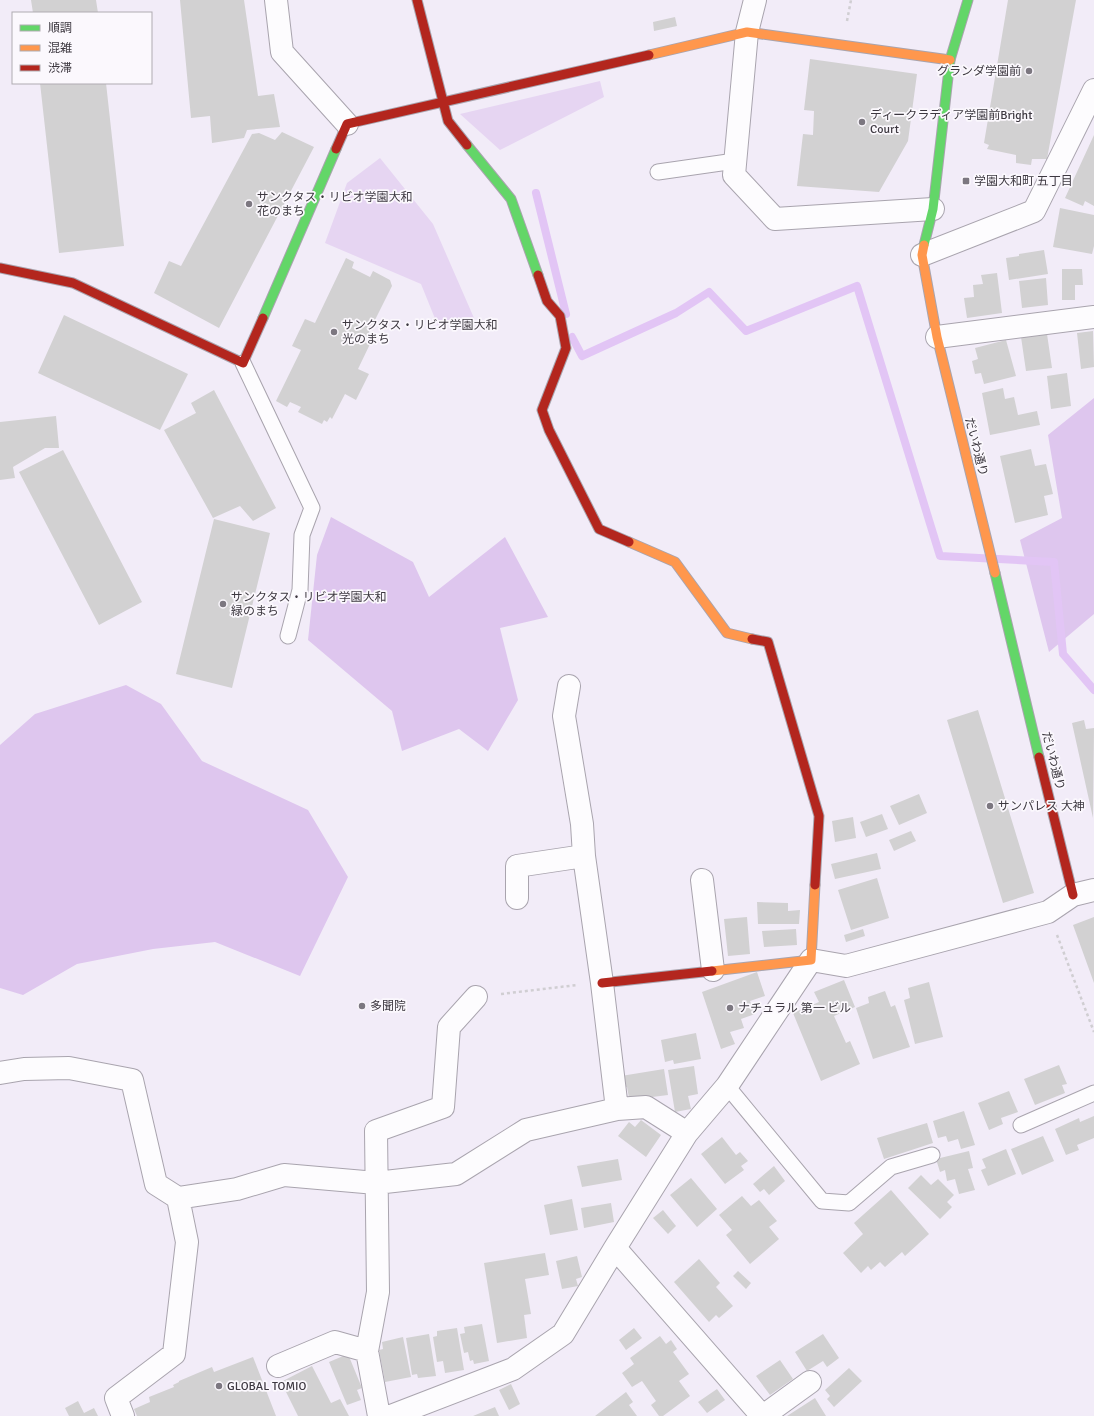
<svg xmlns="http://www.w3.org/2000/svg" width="1094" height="1416" font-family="Signika,'Noto Sans JP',sans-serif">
	<rect width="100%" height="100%" fill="#f2ecf8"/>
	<!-- green -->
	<path fill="#e6d5f2" d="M600,81L604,97L500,150L460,114Z
		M380,158L433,224L474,318L438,326L421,284L325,243L347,183Z"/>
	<!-- forest -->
	<path fill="#dec6ee" d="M1094,398V614L1049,652L1020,540L1062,518L1048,435Z
		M331,517L413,562L429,597L505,537L548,617L500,628L518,700L488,751L459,729L402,751L392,711L308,640L317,555Z
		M126,685L161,704L202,761L308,810L348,877L300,976L215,942L153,949L77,964L23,995L0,988V745L35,714Z"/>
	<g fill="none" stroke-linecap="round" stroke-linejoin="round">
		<!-- stream -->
		<path stroke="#e2c5f5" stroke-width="8" d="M536,193L566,314
			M572,337L582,356L676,313L709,292L746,331L857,286L940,556L1054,562L1063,654L1094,690"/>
	</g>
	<!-- building -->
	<path fill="#d2d1d2" d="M31,0H96L98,13H33Z
		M180,0H244L258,96L274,94L280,127L247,130L244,138L212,143L210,116L191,118Z
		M1008,0H1076L1047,159H1032L1031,165L1016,163V155L987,149L989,145L984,143Z
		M675,17L677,26L654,31L653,22Z
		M810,59L917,74L908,141L879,192L797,186L803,134L813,135L814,111L804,110Z
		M40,83H106L124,246L59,253Z
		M282,132L314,147L219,328L154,293L169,261L181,266L252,134L259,133L275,140Z
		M1094,135V206L1085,201L1083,206L1065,198Z
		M1060,208L1094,215V246L1092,254L1053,247Z
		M1044,250L1048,274L1009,280L1006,258L1019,256V254Z
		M346,258L354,262L352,268L370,277L373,271L390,280L392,286L364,342L370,344L358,369L369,374L356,400L345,394L332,419L330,417L327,422L324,420L322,424L298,412L301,407L290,402L287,407L276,401L301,350L292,346L305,319L315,323Z
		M1062,269H1082L1083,285H1075V300H1062Z
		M997,273L1002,313L967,318L964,298L974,297L973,285L983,284L981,275Z
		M1046,278L1048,305L1022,308L1019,281Z
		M64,315L188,374L160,430L38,373Z
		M1093,331L1094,367L1081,369L1077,333Z
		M1047,334L1052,368L1026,371L1021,337Z
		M1006,340L1016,376L984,384L981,373L975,374L972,361L978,359L975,348Z
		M1067,373L1071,406L1051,409L1047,376Z
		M1003,388L1005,399L1014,397L1018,415L1037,411L1040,425L990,435L982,393Z
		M214,390L276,508L253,521L240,506L213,518L164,430L196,413L191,403Z
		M56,416L59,448H45L13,467L15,478L0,480V422Z
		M1031,449L1035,466L1046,464L1053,494L1044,496L1048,515L1015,523L1000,456Z
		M63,450L142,602L99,625L19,472Z
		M214,519L270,533L232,688L176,674Z
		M978,710L1034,893L1003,903L947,720Z
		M1084,720L1086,729L1094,728L1093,818L1072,723Z
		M919,794L927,813L899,825L890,806Z
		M882,814L888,829L866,837L860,822Z
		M853,817L856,838L835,842L832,821Z
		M911,831L916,841L894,851L889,840Z
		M877,853L881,869L835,879L831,864Z
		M877,878L889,918L851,930L838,890Z
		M757,902L788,903V911L800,910L799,924H758Z
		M747,917L750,954L728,956L724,919Z
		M1094,917V983L1073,925Z
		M796,929L797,945L764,947L762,931Z
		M863,929L865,936L846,942L844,935Z
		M757,972L765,996L750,1001L755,1014L741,1019L744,1028L730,1032L735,1044L721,1049L702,992Z
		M844,980L855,1007L834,1016L846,1043L850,1041L860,1064L821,1081L793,1013L819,1002L814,992Z
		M929,982L943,1037L915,1044L904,1000L910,998L908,988Z
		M885,991L891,1007L895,1005L910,1047L873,1059L856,1008L869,1003L868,997Z
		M696,1033L701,1059L674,1064L673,1060L665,1062L661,1040Z
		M1059,1065L1067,1084L1062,1085L1065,1093L1035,1105L1024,1079Z
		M694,1066L698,1094L688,1096L691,1109L675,1112L668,1070Z
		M664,1069L668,1095L644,1098V1096L629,1098L627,1087L623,1088L621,1076Z
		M1009,1091L1018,1112L1001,1118L1003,1124L989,1130L978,1103Z
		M964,1111L975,1145L961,1149L958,1139L948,1142L946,1136L938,1138L933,1121Z
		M1094,1116V1138L1077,1145L1079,1150L1066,1155L1055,1129L1079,1118L1080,1122Z
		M641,1120L661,1135L646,1157L618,1136L629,1122L635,1127Z
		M927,1123L933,1143L884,1159L877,1138Z
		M1043,1136L1054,1161L1022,1175L1011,1149Z
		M722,1137L736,1155L740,1152L748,1161L741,1166L744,1170L725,1184L701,1154Z
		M1006,1149L1016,1174L988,1186L981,1170L986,1168L982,1159Z
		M969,1151L973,1168L968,1169L975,1190L959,1194L955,1179L947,1181L945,1170L940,1172L936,1159Z
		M618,1159L622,1180L582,1187L577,1166Z
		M774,1166L785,1181L769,1195L764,1189L760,1192L753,1184Z
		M921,1175L931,1185L938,1179L954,1195L947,1202L952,1207L940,1219L908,1188Z
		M691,1178L717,1209L697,1227L670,1195Z
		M891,1190L929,1234L905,1256L902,1252L885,1267L880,1262L871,1270L868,1266L861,1273L843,1253L863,1234L854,1223Z
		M742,1196L751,1206L759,1200L777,1221L769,1227L779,1239L750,1264L726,1235L732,1230L719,1215Z
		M572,1199L578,1230L550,1235L544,1205Z
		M611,1203L614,1222L584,1228L581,1208Z
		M663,1210L676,1226L668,1234L653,1218Z
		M545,1253L549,1275L525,1279L531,1314L524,1315L527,1338L497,1343L484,1263Z
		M577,1256L582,1277L576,1279L578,1286L562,1289L556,1261Z
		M699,1259L720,1283L716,1287L733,1306L719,1318L716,1315L709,1322L674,1282Z
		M738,1271L751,1283L746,1289L733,1276Z
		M482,1324L489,1361L474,1364L473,1360L470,1361L468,1352L464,1353L460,1334L465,1333L464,1327Z
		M457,1328L464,1370L445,1373L443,1361L437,1362L433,1337L437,1336V1331Z
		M634,1328L642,1338L626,1350L619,1340Z
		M429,1334L436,1376L418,1378L417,1374L412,1375L406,1338Z
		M823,1334L839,1358L827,1367L823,1361L807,1371L795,1352Z
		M660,1336L666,1344L671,1340L677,1349L673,1352L689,1374L679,1381L690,1396L663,1416H659L651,1405L656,1401L642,1381L632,1387L622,1373L634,1364L630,1358Z
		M403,1337L411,1377L385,1382L379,1350L383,1349L382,1342Z
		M348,1354L362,1388L357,1390L361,1400L347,1405L329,1362Z
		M253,1357L276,1416H137L134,1409L150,1402L149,1397L174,1387L173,1385L179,1382V1381L212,1367L214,1372Z
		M780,1360L793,1379L770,1395L756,1376Z
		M312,1366L331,1403L340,1399L349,1416H298L281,1382Z
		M849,1368L862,1381L834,1407L827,1399L830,1396L825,1390Z
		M511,1384L520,1404L509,1410L499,1390Z
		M717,1389L725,1400L707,1413L698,1402Z
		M626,1392L633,1402L629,1405L637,1416H595Z
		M815,1398L826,1416H787Z
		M78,1401L84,1413L94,1408L98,1416H69L65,1408Z
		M495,1407L499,1416H473Z"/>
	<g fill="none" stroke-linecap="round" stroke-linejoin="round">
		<defs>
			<path id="lane" d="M658,172L735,161
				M243,363L312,508L302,535L300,590L288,636
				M727,1086L822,1201L849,1203L891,1167L932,1155
				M1021,1125L1094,1093"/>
			<path id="street" d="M276,0L282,52L347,124
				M755,0L747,32L734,175L775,219L933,209
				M922,255L1034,211L1094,90
				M937,337L1094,317
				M569,686L564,716L582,824L584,856
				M702,880L713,970
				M517,898V866L584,856L602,983L617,1109
				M0,1073L24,1069L69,1068L132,1080L156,1184L178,1198L187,1242L174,1354L116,1398L123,1416
				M178,1198L237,1189L284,1175L376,1183L456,1174L526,1130L617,1109L646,1107L687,1133
				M615,1248L762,1416
				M278,1366L335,1342L367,1351
				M379,1416L367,1351L378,1292L376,1131L443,1107L449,1027L476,997
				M391,1416L513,1369L563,1334L615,1248L687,1133L727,1086L811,960L846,966L1048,912L1073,895L1094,890
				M763,1416L810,1382"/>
			<path id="fast" d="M467,145L511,199L538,275
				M924,245L933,209L950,60L968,0
				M263,318L336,149
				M995,573L1039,757"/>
			<path id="slow" d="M649,55L747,32L950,60
				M924,245L922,255L937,337L995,573
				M629,542L675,562L727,633L752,639
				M712,971L811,960L815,885"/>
			<path id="jam" d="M417,0L448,121L467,145
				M336,149L347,124L649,55
				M0,268L73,283L243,363L263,318
				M538,275L547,301L560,316L566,348L542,410L549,430L599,529L629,542
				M752,639L768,642L819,816L815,885
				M1039,757L1073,895
				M602,983L712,971"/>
		</defs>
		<!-- lane casing -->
		<use href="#lane" stroke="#a9a4ae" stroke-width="17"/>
		<!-- street casing -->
		<use href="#street" stroke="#a9a4ae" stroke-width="24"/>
		<!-- fast casing -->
		<use href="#fast" stroke="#a9a4ae" stroke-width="11"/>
		<!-- slow casing -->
		<use href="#slow" stroke="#a9a4ae" stroke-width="11"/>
		<!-- jam casing -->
		<use href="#jam" stroke="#a9a4ae" stroke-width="11"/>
		<!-- path -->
		<path stroke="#d0ced2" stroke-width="2.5" stroke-dasharray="3 3" stroke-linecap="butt" d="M847,21L851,0
			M1057,935L1094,1032
			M501,994L577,985"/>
		<!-- lane -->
		<use href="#lane" stroke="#fdfcfe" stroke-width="15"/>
		<!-- street -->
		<use href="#street" stroke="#fdfcfe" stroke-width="22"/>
		<!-- fast -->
		<use href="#fast" stroke="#63d668" stroke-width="9"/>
		<!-- slow -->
		<use href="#slow" stroke="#ff974d" stroke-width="9"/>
		<!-- jam -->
		<use href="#jam" stroke="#b3261e" stroke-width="9"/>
	</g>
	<!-- markers -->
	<g fill="#7c7780" stroke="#fbf8fd" stroke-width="1.5">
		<circle cx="1029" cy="71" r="4"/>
		<circle cx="862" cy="122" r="4"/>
		<rect x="962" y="177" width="8" height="8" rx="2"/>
		<circle cx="249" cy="204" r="4"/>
		<circle cx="334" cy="332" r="4"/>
		<circle cx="223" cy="604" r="4"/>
		<circle cx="990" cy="806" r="4"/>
		<circle cx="362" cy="1006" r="4"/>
		<circle cx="730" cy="1008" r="4"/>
		<circle cx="219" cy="1386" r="4"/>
	</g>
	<g text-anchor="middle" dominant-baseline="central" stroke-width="3.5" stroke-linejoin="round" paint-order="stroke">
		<!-- poi labels -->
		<g font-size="12" fill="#3d3840" stroke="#fbf8fd" text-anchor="start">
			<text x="1021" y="71" text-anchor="end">グランダ学園前</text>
			<text x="870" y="115">ディークラディア学園前Bright<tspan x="870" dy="14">Court</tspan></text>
			<text x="974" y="181">学園大和町 五丁目</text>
			<text x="257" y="197">サンクタス・リビオ学園大和<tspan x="257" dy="14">花のまち</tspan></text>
			<text x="342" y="325">サンクタス・リビオ学園大和<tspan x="342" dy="14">光のまち</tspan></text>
			<text x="231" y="597">サンクタス・リビオ学園大和<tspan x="231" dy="14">緑のまち</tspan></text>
			<text x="998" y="806">サンパレス 大神</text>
			<text x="370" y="1006">多聞院</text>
			<text x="738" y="1008">ナチュラル 第一 ビル</text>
			<text x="227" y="1386">GLOBAL TOMIO</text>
		</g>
		<!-- street labels -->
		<g font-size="12" fill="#3d3840" stroke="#fbf8fd">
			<text transform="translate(976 447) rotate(76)">だいわ通り</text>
			<text transform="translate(1053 761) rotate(76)">だいわ通り</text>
		</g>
	</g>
	<!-- legend -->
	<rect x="12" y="12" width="140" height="72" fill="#fbf8fd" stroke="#afabb1"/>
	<rect x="20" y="25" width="20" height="6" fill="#63d668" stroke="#afabb1"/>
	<text x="48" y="32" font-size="12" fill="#3d3840">順調</text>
	<rect x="20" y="45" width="20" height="6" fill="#ff974d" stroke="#afabb1"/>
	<text x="48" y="52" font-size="12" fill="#3d3840">混雑</text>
	<rect x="20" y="65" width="20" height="6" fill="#b3261e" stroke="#afabb1"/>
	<text x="48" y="72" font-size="12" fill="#3d3840">渋滞</text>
</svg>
